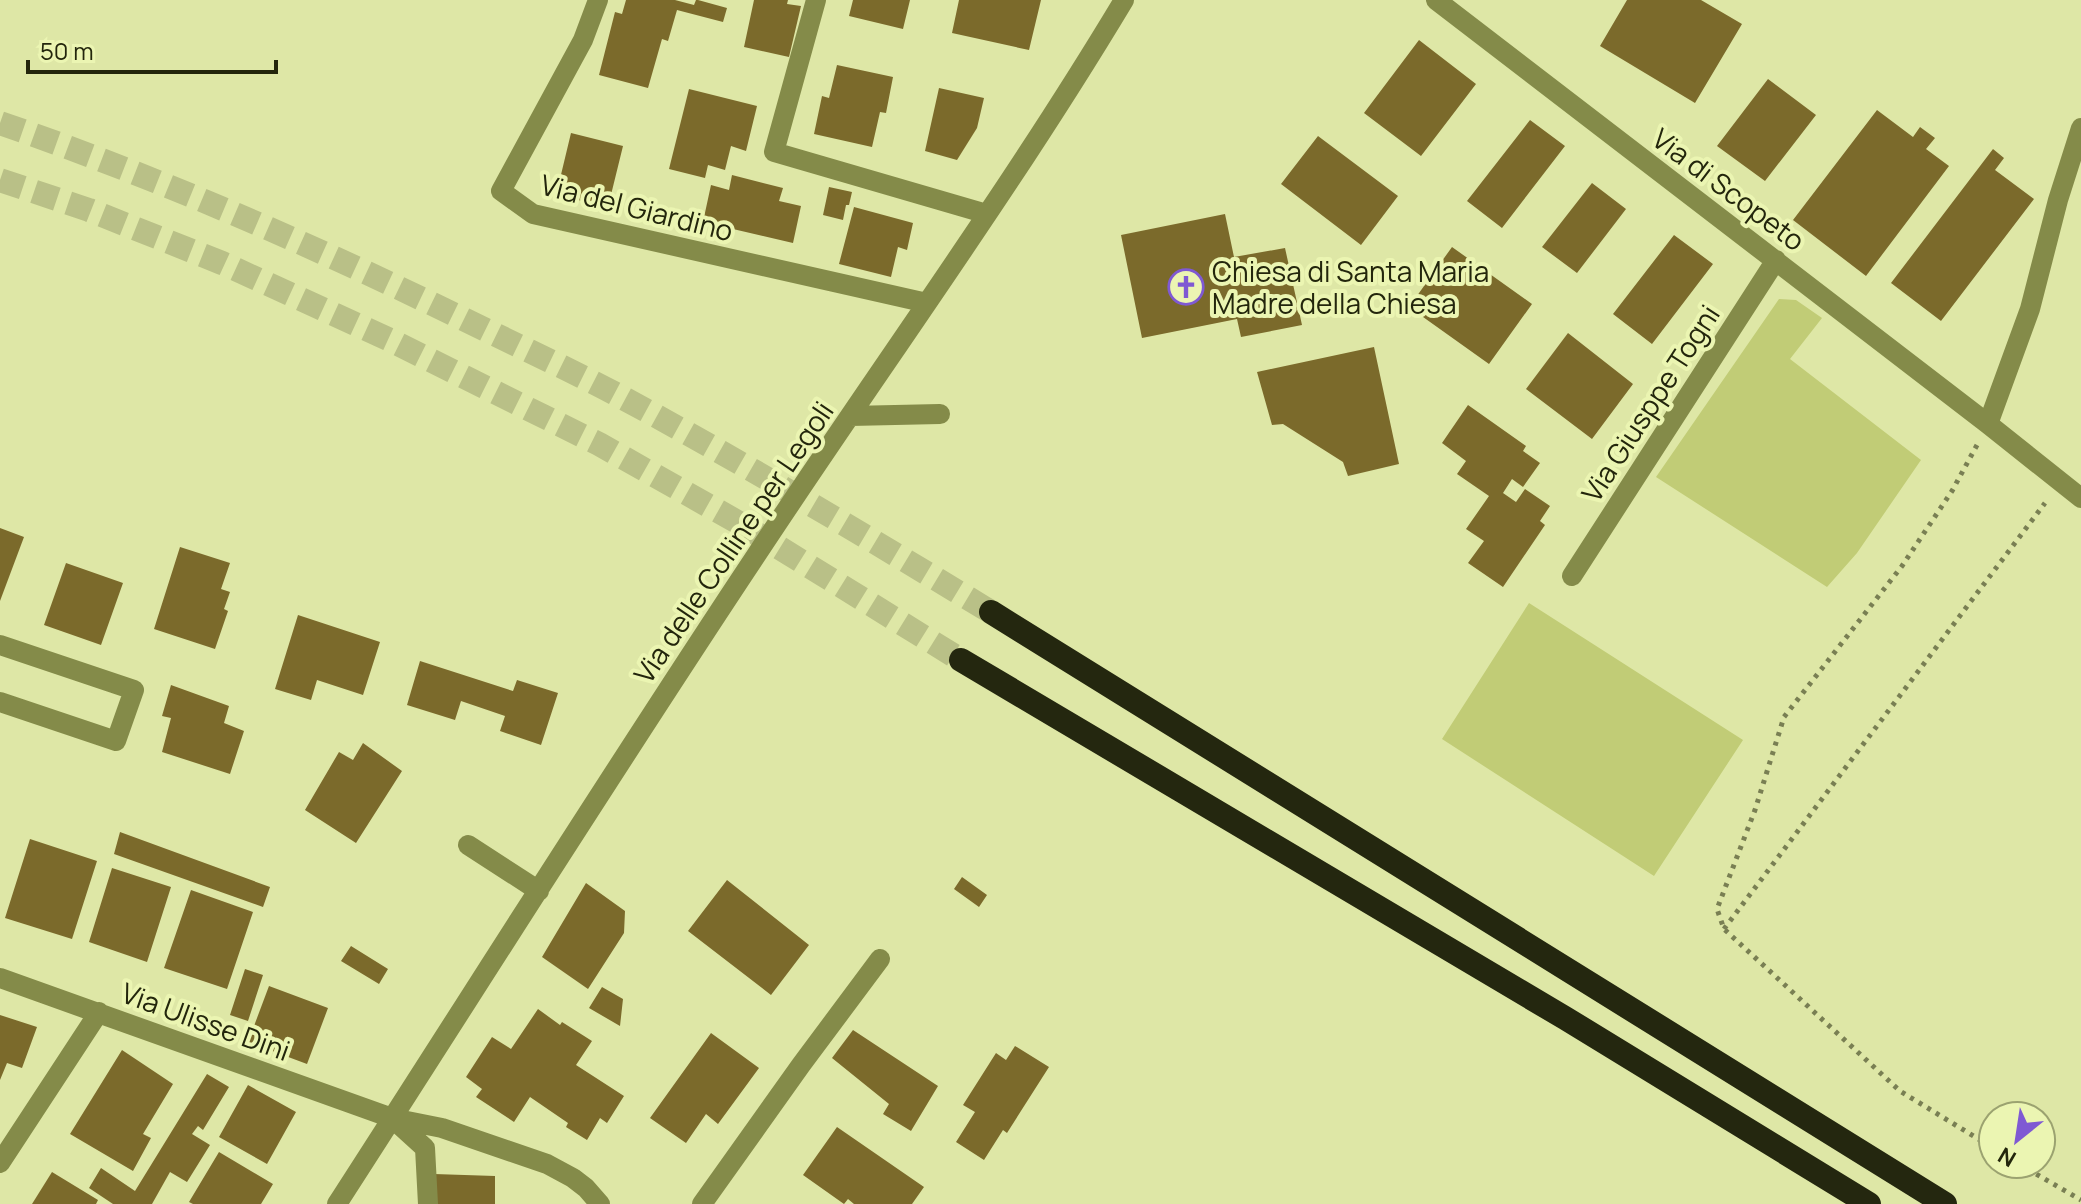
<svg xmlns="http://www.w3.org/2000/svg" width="2081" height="1204" font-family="Manrope,sans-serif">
	<rect width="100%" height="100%" fill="#dee7a6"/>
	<!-- green -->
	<path fill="#c1cc76" d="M1779,299L1796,300L1822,318L1790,359L1921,460L1857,553L1827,587L1656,477Z
		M1529,603L1743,740L1654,876L1442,739Z"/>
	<!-- building -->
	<path fill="#7b6a2b" d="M626,0H675L694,5L696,0H698L727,8L723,22L677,10L668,41L662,39L648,88L599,75L615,12L622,14Z
		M754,0H788L787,4L801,6L789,57L744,47Z
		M853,0H910L903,29L849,16Z
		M959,0H1041L1029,50L952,33Z
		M1627,0H1701L1742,24L1695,103L1600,46Z
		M1419,40L1476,84L1421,156L1364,113Z
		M837,65L893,77L886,113L880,112L872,147L814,134L822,96L829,98Z
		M1768,79L1816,115L1765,181L1717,146Z
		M939,88L984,98L977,128L957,160L925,151Z
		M689,89L757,106L746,151L731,146L725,170L708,165L705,178L669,169Z
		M1877,110L1913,137L1920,127L1935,138L1926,149L1949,166L1866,276L1793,220Z
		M1530,120L1565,146L1502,228L1467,201Z
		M571,133L623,146L608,207L565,197L568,185L559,183Z
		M1318,136L1398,196L1361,245L1281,184Z
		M1993,149L2004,158L1995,170L2034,199L1941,321L1891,283Z
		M732,175L783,188L779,201L801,206L793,243L703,222L711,185L729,190Z
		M1592,183L1626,209L1577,273L1542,247Z
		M829,187L852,192L849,205H846L843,220L823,215Z
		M854,207L913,223L907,250L898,247L891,277L839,264Z
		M1225,214L1234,257L1285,248L1302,325L1241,337L1237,319L1142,338L1121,235Z
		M1674,235L1713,264L1652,344L1613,314Z
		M1452,247L1532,304L1489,364L1409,307Z
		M1568,333L1633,384L1592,439L1526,389Z
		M1374,347L1399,464L1348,476L1343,462L1283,424L1272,425L1257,372Z
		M1468,405L1526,446L1523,451L1540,463L1523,487L1512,479L1503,493L1516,502L1525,489L1550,506L1540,521L1545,525L1503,587L1468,563L1484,541L1466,529L1489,496L1457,474L1466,461L1442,443Z
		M0,528L24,537L0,601Z
		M180,547L230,563L221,589L230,592L224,609L228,611L215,649L154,629Z
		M66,563L123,583L101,645L44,625Z
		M298,615L380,642L363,695L317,680L311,700L275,689Z
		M420,661L513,691L517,680L558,693L541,745L500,731L505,716L461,701L455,720L407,705Z
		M171,685L229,706L224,723L244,731L230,774L162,752L171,718L162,716Z
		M363,743L402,771L356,843L305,810L339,752L353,760Z
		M120,832L270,887L263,907L114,854Z
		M30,839L97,861L72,939L5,918Z
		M112,868L171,887L147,962L89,942Z
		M962,877L987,895L979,907L954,889Z
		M727,880L809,945L771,995L688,931Z
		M586,883L625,911L624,933L588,989L542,957Z
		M191,890L253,912L227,989L164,968Z
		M351,946L388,969L379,984L341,961Z
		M245,969L263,975L248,1021L230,1015Z
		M269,986L328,1008L307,1064L248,1042Z
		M602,987L623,999L620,1026L589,1008Z
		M538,1009L560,1025L562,1022L592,1041L576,1065L624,1096L607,1123L600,1118L587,1140L566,1127L568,1123L530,1097L514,1122L476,1097L482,1089L466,1077L492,1037L511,1049Z
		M0,1015L37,1027L22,1068L7,1063L0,1080Z
		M853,1030L938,1086L911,1131L883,1114L889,1104L832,1058Z
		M711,1033L759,1068L718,1124L706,1114L686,1143L650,1118Z
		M1015,1046L1049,1067L1007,1133L1003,1130L984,1160L956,1142L975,1112L963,1105L996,1053L1006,1060Z
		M122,1050L173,1084L143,1134L151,1138L133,1171L70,1134Z
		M207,1074L229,1087L203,1130L198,1126L192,1134L210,1145L187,1182L170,1172L152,1204H113L89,1188L101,1168L135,1191Z
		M248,1085L296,1112L267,1164L219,1137Z
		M837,1127L924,1187L912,1204H854L848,1199L844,1204L803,1175Z
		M219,1152L273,1184L261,1204H193L189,1202Z
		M52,1172L98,1200L96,1204H32Z
		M434,1174L495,1176V1204H436Z"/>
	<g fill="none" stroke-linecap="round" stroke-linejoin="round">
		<!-- highway-tunnel -->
		<path stroke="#b9c087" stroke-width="24" stroke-dasharray="24 12" stroke-linecap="butt" d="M0,123C168,181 330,253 490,332C535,354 581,375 625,399C749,466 870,539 991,612
			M0,180L89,210L222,263L390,340L599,444L741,524L961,660"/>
		<!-- path -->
		<path stroke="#797f53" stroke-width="5" stroke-dasharray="4 6" stroke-linecap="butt" d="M1977,445L1952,491L1902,566L1784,717L1755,810L1717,909L1724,929L1900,1091L1993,1148
			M1724,929L2045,503
			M2019,1164L2081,1200"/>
		<!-- minor -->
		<path stroke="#848b49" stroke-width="20" d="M598,0L583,40L501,191L533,214L927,303
			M816,0L774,152L987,214
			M1436,0L1988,424L2081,498
			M850,416L940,414
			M1988,424L2030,309L2058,200L2081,128
			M1572,576L1776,260
			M0,645L134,690L116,741L0,702
			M468,845L539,891
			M0,978L392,1118L442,1128L547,1164L573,1178L586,1188L600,1204
			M392,1118L425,1148L428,1204
			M0,1163L99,1012
			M337,1204C477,987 614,769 757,554C879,369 1010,190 1124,0
			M702,1204L801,1065L880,959"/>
		<!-- highway -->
		<path stroke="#24270f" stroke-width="24" d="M991,612L1945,1204
			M961,660L1565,1018L1869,1204"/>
	</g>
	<!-- icons -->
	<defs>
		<symbol id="church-ring" viewBox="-11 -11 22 22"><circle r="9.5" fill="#ebf5b2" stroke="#7f59d3" stroke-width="1.5"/><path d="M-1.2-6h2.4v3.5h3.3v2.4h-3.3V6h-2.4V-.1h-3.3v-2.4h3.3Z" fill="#7f59d3"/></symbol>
	</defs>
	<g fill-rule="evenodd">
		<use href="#church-ring" x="1166" y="267" width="40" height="40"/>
	</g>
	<g text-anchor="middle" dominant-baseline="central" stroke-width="8" stroke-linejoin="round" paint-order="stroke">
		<!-- street labels -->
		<g font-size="28" fill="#23260c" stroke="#ebf5b2">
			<text transform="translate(1729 189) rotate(37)">Via di Scopeto</text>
			<text transform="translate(637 207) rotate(14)">Via del Giardino</text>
			<text transform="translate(1650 403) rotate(-57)">Via Giusppe Togni</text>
			<text transform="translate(733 542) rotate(-56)">Via delle Colline per Legoli</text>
			<text transform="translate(206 1021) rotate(20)">Via Ulisse Dini</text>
		</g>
		<!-- poi labels -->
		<g font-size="28" fill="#23260c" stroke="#ebf5b2" text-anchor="start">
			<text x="1212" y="271">Chiesa di Santa Maria<tspan x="1212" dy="32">Madre della Chiesa</tspan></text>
		</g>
	</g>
	<!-- north arrow -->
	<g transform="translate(2017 1140) rotate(210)"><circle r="38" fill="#ebf5b2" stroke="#9ba270" stroke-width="2"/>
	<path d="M0-6L14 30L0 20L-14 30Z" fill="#7f59d3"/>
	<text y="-12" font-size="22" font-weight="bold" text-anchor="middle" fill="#23260c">N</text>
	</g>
	<!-- scale -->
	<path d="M28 60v12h248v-12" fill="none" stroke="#23260c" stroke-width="4"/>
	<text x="40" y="60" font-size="24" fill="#23260c" stroke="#ebf5b2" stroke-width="6" paint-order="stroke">50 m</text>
</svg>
